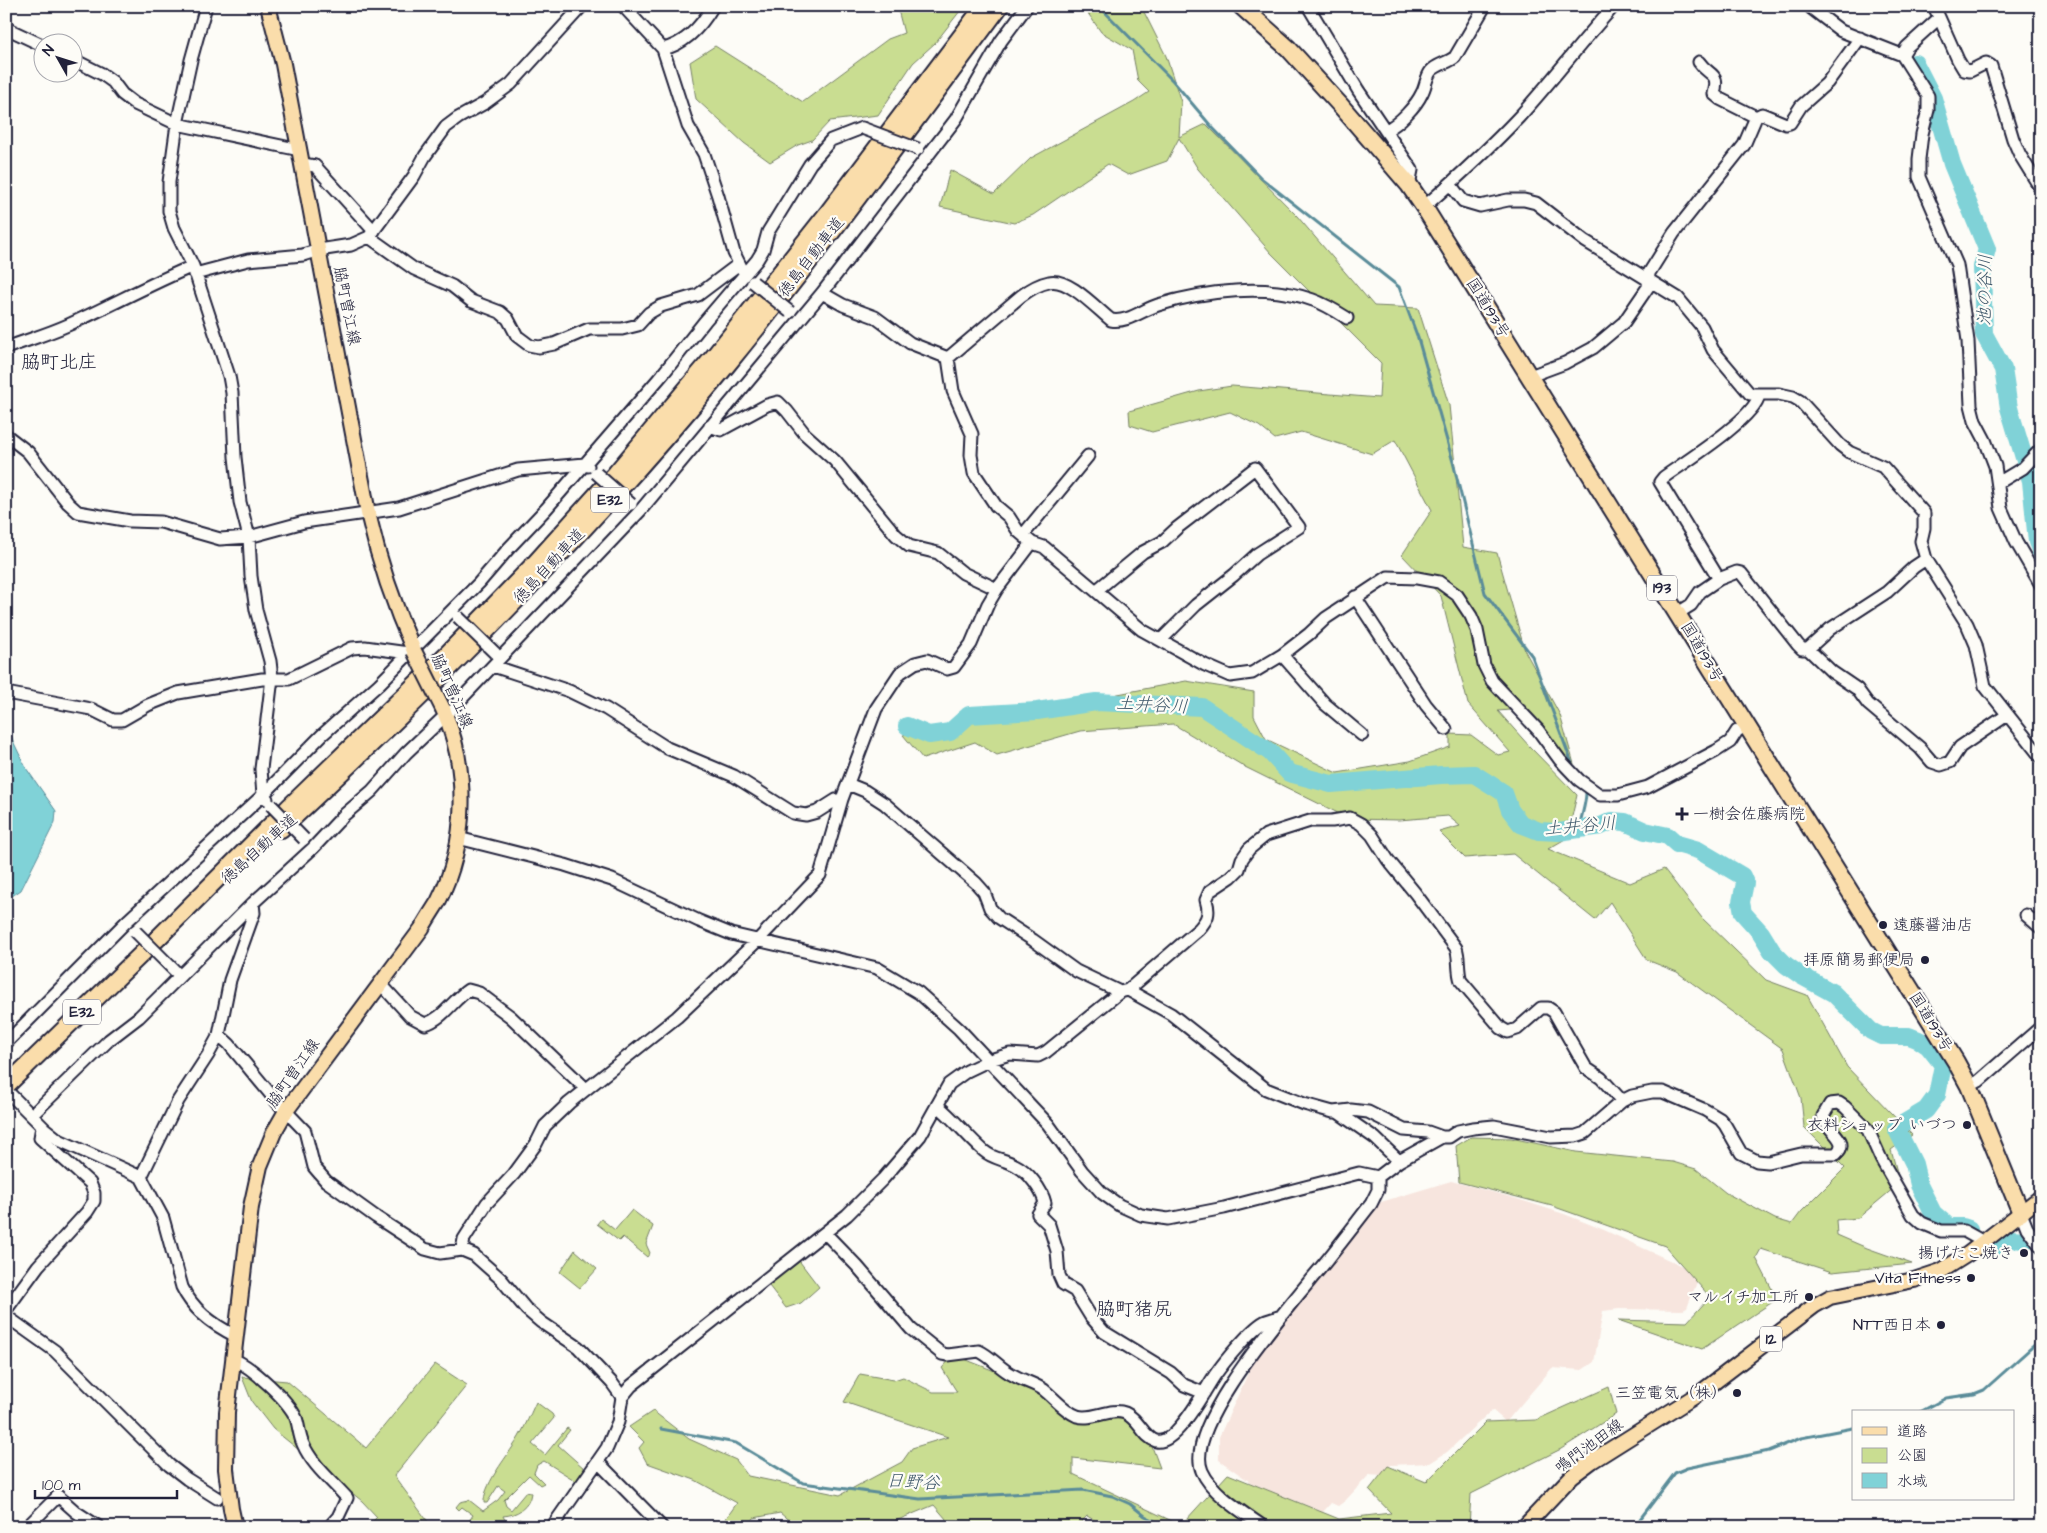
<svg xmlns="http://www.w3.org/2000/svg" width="2047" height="1533" font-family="'Architects Daughter','Klee One',sans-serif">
	<rect width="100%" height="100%" fill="#fdfcf7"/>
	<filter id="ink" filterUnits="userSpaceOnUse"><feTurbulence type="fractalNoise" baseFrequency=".02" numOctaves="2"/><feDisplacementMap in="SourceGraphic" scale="10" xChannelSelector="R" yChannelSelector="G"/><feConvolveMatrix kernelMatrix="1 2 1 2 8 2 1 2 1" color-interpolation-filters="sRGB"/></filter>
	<g filter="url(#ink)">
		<!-- built -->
		<path fill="#f7e5de" d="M1451,1181L1511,1197L1564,1214L1604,1230L1684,1267L1697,1282L1687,1308L1683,1310L1619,1309L1603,1311L1594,1362L1582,1370L1552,1368L1506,1422L1492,1410L1447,1452L1430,1463L1391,1465L1381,1476L1369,1475L1345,1501L1338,1506L1331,1503L1323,1512L1253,1484L1219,1460V1437L1260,1347L1381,1202Z"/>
		<!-- green -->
		<path fill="#c9dd91" stroke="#768066" d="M897,6H964L935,43L913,63L878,115L830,121L812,140L798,145L770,162L744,143L696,99L690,62L715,46L803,102L888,39L904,33Z
			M1080,6H1141L1166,56L1181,102L1179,137L1206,124L1297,216L1374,306L1418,308L1449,405L1463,547L1497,553L1525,651L1560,715L1574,764L1510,710L1498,711L1530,747L1577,795L1567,838L1548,849L1630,883L1664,869L1702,918L1766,980L1807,995L1847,1067L1912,1135L1891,1150L1900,1183L1858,1218L1836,1220L1837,1235L1867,1248L1912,1264L1832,1272L1761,1249L1756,1258L1777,1299L1702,1349L1618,1320L1687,1322L1710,1297L1665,1246L1552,1206L1459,1182L1456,1146L1471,1137L1511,1138L1576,1152L1673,1162L1696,1169L1726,1193L1775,1219L1792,1224L1801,1212L1845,1168L1804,1127L1801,1098L1783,1049L1677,972L1647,960L1610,902L1595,920L1513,854L1465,858L1439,832L1460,826L1448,816L1399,820L1350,819L1245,767L1173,724L1080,731L997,755L975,742L923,759L903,735L1186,681L1254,692V716L1266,739L1337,773L1410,761L1450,747V734L1471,735L1498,755L1510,752L1468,704L1441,596L1402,555L1432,510L1395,440L1372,454L1301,432L1275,439L1259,426L1230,412L1152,432L1130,425L1129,411L1199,391L1232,386L1379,398L1381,363L1271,253L1198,169L1179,138L1167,161L1128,175L1108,164L1033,215L1014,223L940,207L950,170L994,194L1031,158L1134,102L1149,92L1138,81L1132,50L1101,32L1085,9Z
			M632,1210L653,1226L646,1244L650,1253L647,1257L623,1237L619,1241L597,1224L601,1219L615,1230Z
			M575,1250L597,1269L580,1288L560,1272Z
			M797,1258L819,1287L801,1303L786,1308L766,1282Z
			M954,1355L1020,1381L1079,1423L1113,1411L1148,1436L1160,1468L1073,1458V1474L1174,1522L1185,1521L1228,1474L1339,1519L1391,1513L1369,1490L1388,1466L1426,1482L1486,1422L1536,1420L1609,1387L1616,1414L1561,1449L1471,1494L1469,1527H1107L1087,1516L1076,1527H953L934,1505L881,1527H797L780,1513L754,1518L746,1527H720L737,1503L695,1480L647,1463L639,1448L644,1442L629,1427L653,1411L689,1439L736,1460L748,1476L840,1495L902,1462L912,1448L948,1437L844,1402L860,1374L894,1380L903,1377L933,1392H957L942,1368Z
			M435,1364L467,1385L394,1476L432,1527H373L370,1524L377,1517L362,1501L273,1429L252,1402L242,1377L287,1381L366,1448Z
			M536,1402L552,1414L554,1418L532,1444L545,1455L567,1428L570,1430L558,1445L585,1469L576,1481L544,1461L537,1465L534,1473L544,1483L540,1485L529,1475L504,1500L506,1506L511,1510L526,1492L531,1493C529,1508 517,1515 503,1516L505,1520L512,1521L520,1519L521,1527H465L473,1515L462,1507L459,1510L456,1507L460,1502L469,1500L483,1511L498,1500L505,1491L498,1486L487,1503H484C483,1487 504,1460 512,1448C522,1434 529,1417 536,1402Z"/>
		<!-- water -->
		<path fill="#80d2d7" stroke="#5a8c99" d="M6,717L13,741L26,768L56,811L55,822L21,890L12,896L6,895Z"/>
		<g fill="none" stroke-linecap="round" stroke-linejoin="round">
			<!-- stream -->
			<path stroke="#5a8c99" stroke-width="3" d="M1099,6L1173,81L1211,126L1261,178L1399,287L1418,338L1453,462L1485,593L1532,656L1574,769
				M1579,829C1581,815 1587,803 1586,789
				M1920,1412L1946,1398L1974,1394L1984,1390L2041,1339
				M661,1429L736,1443L803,1483L920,1499L1083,1490L1112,1496L1130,1504L1145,1516L1167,1527
				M1634,1527L1675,1473L1687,1468L1769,1451L1801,1438L1853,1428"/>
			<!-- river -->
			<path stroke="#80d2d7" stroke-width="18" d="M1915,63L1933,98L1952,164L1987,249L1982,267L1984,334L2003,369L2009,408L2031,481L2037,542L2041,552
				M907,726L929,735L950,732L969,715L1037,711L1096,702L1202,707L1270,752L1289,773L1331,784L1441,775L1474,774L1504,793L1510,810L1521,824L1539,831L1558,832L1601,826L1612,821L1625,822L1645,831L1668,836L1677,844L1698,850L1742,876L1745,883L1741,902L1743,913L1761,933L1772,951L1786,965L1800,975L1833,993L1871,1031L1881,1036H1909L1919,1040L1928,1046L1943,1065L1937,1095L1926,1110L1896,1128L1914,1164L1919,1185L1933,1213L1949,1227H1963L1969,1229
				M1987,1243L1989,1247L1999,1246L2010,1239L2026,1240"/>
			<defs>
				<path id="minor" d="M206,6L191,60L177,124L169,182V211L174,228L193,266L229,376L232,393L235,457L240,502L249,537L251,576L256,610L270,661L272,678L261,769L263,795L267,799
					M623,6L663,49L688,126L704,154L718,196L734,253L742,269
					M1308,6L1358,90L1412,170L1409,185
					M1934,6L1958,60L1964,70L1970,71L1986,63L1991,66L2013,139L2020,155L2041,189
					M1811,8L1841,31L1902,55L1928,96V110L1922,134L1919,159V177L1957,265L1968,341L1971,405L1975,421L1985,440L1995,466L2001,508L2016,542L2041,585
					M6,28L42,45
					M663,49C685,44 702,25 713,6
					M1902,55L1907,47L1939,18
					M72,59L102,74L113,82L122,94L135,104L177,124L300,150
					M1699,62C1709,77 1720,71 1714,94L1720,99L1756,117
					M1386,130C1399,124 1416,106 1422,93C1426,86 1426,77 1431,71C1437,64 1448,63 1455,57L1485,6
					M303,164L315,166L374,231
					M1450,184L1463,201L1480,206L1508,200H1524L1536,203L1585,241L1678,298L1702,327L1713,350L1750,394H1779L1793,397L1800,401L1840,445L1849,452L1883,467L1924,513V528L1921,541L1926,559L1967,624L1976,645L1985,686L2041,757
					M1424,207C1457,178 1489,149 1519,117C1552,81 1581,42 1614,6
					M369,237L414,269L452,286L471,301L500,312L508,319L517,336L529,345L539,347L554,344L589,329H622L638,325L649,313L661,306L698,295L739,264
					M195,274L248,260L303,255L319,250L351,245L369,237L414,176L425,156L446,127L458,118L485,103L511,84L582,6
					M822,293L843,305L875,317L910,343L948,358
					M6,348C27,340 48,334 68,325C110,306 150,284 193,266
					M948,358L953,391L972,434L971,455L974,473L996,506L1009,517L1018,531L1032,543L1044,547L1142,630L1205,665L1230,676L1252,673L1282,655L1309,634L1326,618L1388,577L1417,578L1439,582L1457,595L1471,616L1477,630L1484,665L1492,681L1538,730L1560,760L1579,780L1600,795H1618L1648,787L1716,751L1730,742L1737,731L1746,726
					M948,358L1021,296C1029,290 1039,284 1049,282C1068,277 1097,309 1111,320C1128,323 1142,310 1158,305C1203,291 1268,283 1313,300C1325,304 1336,311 1347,318
					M1530,376L1565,363L1593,348L1624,322L1648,287L1649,273L1674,233L1744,145L1756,117L1762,114L1786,124L1790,123L1801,106L1827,83L1860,38
					M710,426L721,430L767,405L778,402L787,411L805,434L835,461L896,535L909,546L938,553L963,573L997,589
					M6,435L28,452L68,503L78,512L130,521L161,522L220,539L249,537L304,522L399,508L518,470L585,464L588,466
					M1998,483L2023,468L2041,449
					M1023,535L1088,456
					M1926,559L1914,567L1887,592L1830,629L1808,649L1832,672L1857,689L1868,704L1920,748L1932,762L1941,765L1950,762L1960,747L2007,715
					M1719,579L1737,572L1741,573L1798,645L1802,649H1808
					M1097,590L1143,552L1162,542L1177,528L1255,468L1299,527L1257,554L1234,575L1196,605L1161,640
					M1355,597L1426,705L1446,729
					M1678,613L1691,605L1700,592L1719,579L1660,482L1664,477C1685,462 1755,418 1759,395
					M1282,655L1325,704L1362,735
					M493,666L569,691L606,709L667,748L734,776L793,813L806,815L817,812L836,800L842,799
					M6,693L91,709L113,720H122L148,705L178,693L262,679H289L352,648L365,647L408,653
					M848,784L865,791L885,804L976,883L984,892L990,908L999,918L1033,940L1076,971L1120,992
					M458,838L565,865L612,880L699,921L731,934L877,968L919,993L959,1029L1048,1124L1082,1171L1102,1193L1119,1205L1141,1215L1168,1219L1224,1208L1359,1173L1378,1177
					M2026,915L2041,928
					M380,983L410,1016L425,1024C443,1019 453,1000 468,990L479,993L511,1017L586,1089
					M1128,990L1199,929C1208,919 1210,913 1206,900L1210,891L1231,877L1239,869L1242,859L1249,849L1266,835L1310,821H1332L1350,818L1361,824L1372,835L1388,860L1415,893L1456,948C1460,959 1457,970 1461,981L1501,1028L1508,1032L1517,1029L1541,1008H1548L1554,1012L1586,1068L1601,1078L1622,1101
					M219,1035L229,1044L277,1102L305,1131L314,1167L326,1181L376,1217L425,1249L440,1253L462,1250L474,1255L501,1279L526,1309L541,1322L578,1347L612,1383L622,1397
					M6,1043L125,923L263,795L322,735L379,684L479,583L509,548L546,509L662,375L705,321L757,260L763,250L768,232L810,164L831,140L862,128
					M1969,1086L1979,1081L2041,1027
					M6,1090L44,1128L59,1140L141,1177L163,1218L182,1287C193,1310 213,1325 236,1336
					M937,1105C955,1120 967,1136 984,1151C993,1159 1004,1159 1015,1165C1028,1171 1042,1190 1045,1203L1038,1214L1049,1225L1057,1251L1059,1275L1063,1284L1075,1291L1091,1317L1104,1332L1171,1373L1184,1385L1204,1393
					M1339,1113L1375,1138L1399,1161
					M32,1115L109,1040L139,1017L253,903L313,848L344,815L372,791L406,753L446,715L640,511L822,293L956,119L1001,41L1027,6
					M141,1177L178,1101L208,1055L219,1035L230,980L254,913L253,903
					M2021,1213L2027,1228L2041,1247
					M825,1233L857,1266L911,1329L942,1354L948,1355L979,1351C992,1357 1000,1369 1013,1375C1023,1381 1034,1383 1044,1390C1054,1398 1064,1411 1077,1416C1093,1421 1110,1407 1125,1413C1139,1419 1143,1437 1156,1441C1176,1446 1205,1389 1215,1375C1224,1362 1251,1329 1264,1322C1268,1320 1274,1319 1278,1317
					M462,1250L464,1239L487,1203L514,1174L536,1144L545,1126L569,1103L677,1017L757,941L820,875L842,799L876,709L900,673L915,663L927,660L947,669L954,667L971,644L988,604L997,589L1032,543
					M6,1310L38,1266L87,1212L94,1201V1193L90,1183L40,1138L41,1132L44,1128
					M6,1316L55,1351L169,1465L187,1479L217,1498
					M235,1360C253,1368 288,1400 296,1418C299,1426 299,1436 303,1444C312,1465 332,1481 347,1498L338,1517L329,1527
					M598,1462L662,1527
					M27,1527L58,1496L76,1512L99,1527
					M552,1527L607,1448L618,1422L622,1397L631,1386L847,1215L883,1179L920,1136L949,1084L967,1071L990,1060L1010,1054L1038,1056L1046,1052L1120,992L1128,990L1171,1014L1266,1089L1304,1104L1333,1112L1351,1110L1368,1112L1404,1130L1428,1132L1442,1137H1449L1458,1131L1473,1128L1494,1126L1551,1137L1576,1136L1585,1133L1622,1101L1632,1096L1652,1092H1663L1705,1110L1720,1119L1725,1125L1741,1153L1757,1161L1768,1162L1801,1154H1836C1852,1140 1825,1130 1823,1116L1830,1104L1839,1103L1845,1107L1868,1130L1881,1159L1913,1215L1922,1223L1941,1231H1964L1982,1241
					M1264,1527C1244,1513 1212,1494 1202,1471C1183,1427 1285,1312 1312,1278C1333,1254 1352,1228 1371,1204L1378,1190V1177L1399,1161L1442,1137"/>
				<path id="major" d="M268,6L283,64L368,513C379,562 394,606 414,651
					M235,1527L231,1509L226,1469L227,1412L251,1207L260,1166L274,1132L286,1111L422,928C427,919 433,910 438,902C468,843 469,768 443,709
					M1524,1527L1572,1476L1592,1461L1700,1393L1814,1306L1830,1297L1914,1280L1941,1271L1968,1254L2041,1197"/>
				<path id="highway" d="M1241,6L1288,48L1341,106L1409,185L1424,207L1956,1062L1969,1086L2021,1213
					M281,829C316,797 350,764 385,731C505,616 620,494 727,365C822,249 910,127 1000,6
					M6,1086L158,938L290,806L448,653L536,562L616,473L715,355L826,215L984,6"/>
			</defs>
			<!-- minor casing -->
			<use href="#minor" stroke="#22223b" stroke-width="15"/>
			<!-- major casing -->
			<use href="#major" stroke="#22223b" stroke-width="18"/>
			<!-- highway casing -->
			<use href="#highway" stroke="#22223b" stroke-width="20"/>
			<!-- minor -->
			<use href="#minor" stroke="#fdfcf7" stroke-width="11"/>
			<!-- major -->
			<use href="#major" stroke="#faddab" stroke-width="14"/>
			<!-- highway -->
			<use href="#highway" stroke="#faddab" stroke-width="16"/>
			<defs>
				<path id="minor-bridge" d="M862,128L918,149
					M753,282L790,312
					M596,473L631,504
					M458,617L495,653
					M271,805L304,839
					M135,931L175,971"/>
				<path id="major-bridge" d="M414,651L443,709"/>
			</defs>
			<!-- minor-bridge casing -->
			<use href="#minor-bridge" stroke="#22223b" stroke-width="15" stroke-linecap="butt"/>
			<!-- major-bridge casing -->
			<use href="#major-bridge" stroke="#22223b" stroke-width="18" stroke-linecap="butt"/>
			<!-- minor-bridge -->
			<use href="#minor-bridge" stroke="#fdfcf7" stroke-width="11"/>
			<!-- major-bridge -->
			<use href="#major-bridge" stroke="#faddab" stroke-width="14"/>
		</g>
	</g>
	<!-- markers -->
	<g fill="#22223b" stroke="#fdfcf7" stroke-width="2">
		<path d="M1679.5 806.5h5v5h5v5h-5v5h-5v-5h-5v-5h5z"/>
		<circle cx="1883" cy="925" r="5"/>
		<circle cx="1925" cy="960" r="5"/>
		<circle cx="1967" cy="1125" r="5"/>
		<circle cx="2024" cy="1253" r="5"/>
		<circle cx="1971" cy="1278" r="5"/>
		<circle cx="1809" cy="1297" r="5"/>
		<circle cx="1941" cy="1325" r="5"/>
		<circle cx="1737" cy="1393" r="5"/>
	</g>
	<g text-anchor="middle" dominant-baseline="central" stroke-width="4.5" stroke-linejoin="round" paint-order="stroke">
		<!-- shield labels -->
		<g fill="#fdfcf7" stroke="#646373" stroke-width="1">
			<rect x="591" y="487.5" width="38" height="25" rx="4"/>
			<rect x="1647" y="575.5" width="30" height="25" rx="4"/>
			<rect x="63" y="999.5" width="38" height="25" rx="4"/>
			<rect x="1760" y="1326.5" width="22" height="25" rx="4"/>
		</g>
		<g font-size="15" font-weight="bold" fill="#22223b">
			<text x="610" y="500">E32</text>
			<text x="1662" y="588">193</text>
			<text x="82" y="1012">E32</text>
			<text x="1771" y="1339">12</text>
		</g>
		<!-- street labels -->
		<g font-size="16" fill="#22223b" stroke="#fdfcf7">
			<text transform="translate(811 257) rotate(-52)">徳島自動車道</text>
			<text transform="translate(347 306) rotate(79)">脇町曽江線</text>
			<text transform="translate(1488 308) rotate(58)">国道193号</text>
			<text transform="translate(549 566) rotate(-47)">徳島自動車道</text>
			<text transform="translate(1702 652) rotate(59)">国道193号</text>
			<text transform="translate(452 691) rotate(66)">脇町曽江線</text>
			<text transform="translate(259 849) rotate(-42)">徳島自動車道</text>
			<text transform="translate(1931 1022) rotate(58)">国道193号</text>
			<text transform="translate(293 1073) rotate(-55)">脇町曽江線</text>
			<text transform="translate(1589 1446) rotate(-36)">鳴門池田線</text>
		</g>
		<!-- poi labels -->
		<g font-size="16" fill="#22223b" stroke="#fdfcf7" text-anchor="end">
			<text x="1693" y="814" text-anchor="start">一樹会佐藤病院</text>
			<text x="1893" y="925" text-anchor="start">遠藤醤油店</text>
			<text x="1915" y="960">拝原簡易郵便局</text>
			<text x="1957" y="1125">衣料ショップ いづつ</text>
			<text x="2014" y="1253">揚げたこ焼き</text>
			<text x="1961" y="1278">Vita Fitness</text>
			<text x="1799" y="1297">マルイチ加工所</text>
			<text x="1931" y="1325">NTT西日本</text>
			<text x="1727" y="1393">三笠電気（株）</text>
		</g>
		<!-- water labels -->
		<g font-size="18" font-style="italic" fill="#3e576a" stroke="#fdfcf7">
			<text transform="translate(1985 290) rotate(-89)">池の谷川</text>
			<text transform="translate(1152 705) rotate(3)">土井谷川</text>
			<text transform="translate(1580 826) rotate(-5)">土井谷川</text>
			<text transform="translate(913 1482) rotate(3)">日野谷</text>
		</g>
		<!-- quarter labels -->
		<g font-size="19" fill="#22223b" stroke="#fdfcf7">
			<text x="59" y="362">脇町北庄</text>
			<text x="1134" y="1309">脇町猪尻</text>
		</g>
	</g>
	<!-- margin -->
	<rect width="2047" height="1533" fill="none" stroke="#fdfcf7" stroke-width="25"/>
	<rect x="12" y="12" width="2022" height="1508" fill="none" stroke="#22223b" stroke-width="2" filter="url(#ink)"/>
	<!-- legend -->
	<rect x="1852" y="1410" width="162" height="90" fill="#fdfcf7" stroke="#a5a5ac"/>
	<rect x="1862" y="1427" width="25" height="8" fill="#faddab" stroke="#a5a5ac"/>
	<text x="1897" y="1436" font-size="15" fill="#22223b">道路</text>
	<rect x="1862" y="1448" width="25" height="15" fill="#c9dd91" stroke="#a5a5ac"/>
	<text x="1897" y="1460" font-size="15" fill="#22223b">公園</text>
	<rect x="1862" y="1473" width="25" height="15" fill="#80d2d7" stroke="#a5a5ac"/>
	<text x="1897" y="1486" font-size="15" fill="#22223b">水域</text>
	<!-- north arrow -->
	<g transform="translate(58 58) rotate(309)"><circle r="24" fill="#fdfcf7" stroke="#a5a5ac"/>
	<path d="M0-4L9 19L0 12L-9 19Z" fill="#22223b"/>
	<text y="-8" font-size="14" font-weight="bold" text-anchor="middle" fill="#22223b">N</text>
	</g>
	<!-- scale -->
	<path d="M35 1490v8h142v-8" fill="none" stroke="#22223b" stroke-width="2.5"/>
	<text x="42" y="1490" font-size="15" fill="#22223b" stroke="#fdfcf7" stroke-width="4" paint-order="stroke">100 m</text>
</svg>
